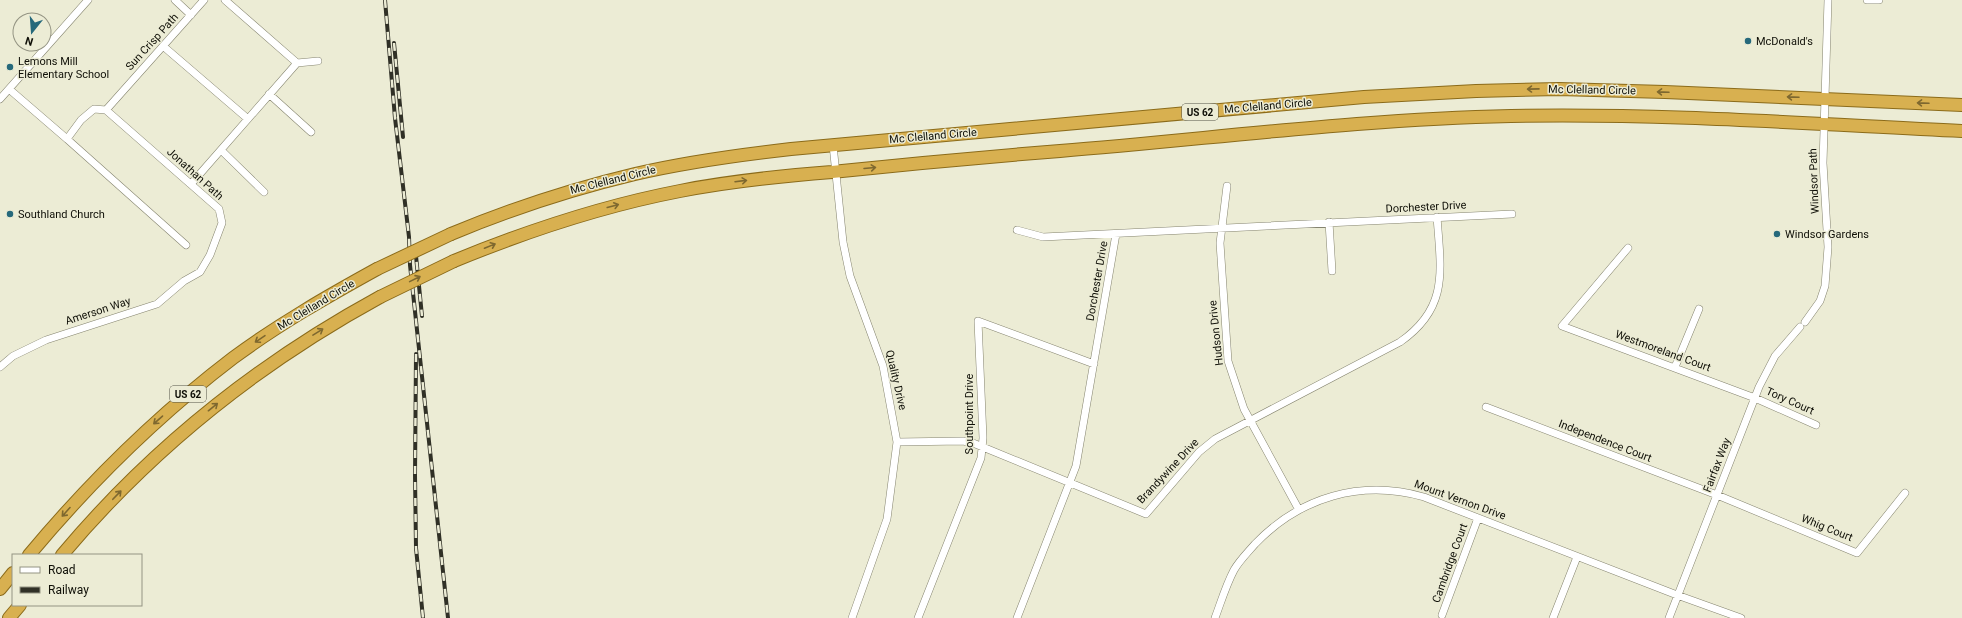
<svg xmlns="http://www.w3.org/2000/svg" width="1962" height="618" font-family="Roboto,sans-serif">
	<rect width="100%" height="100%" fill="#ececd5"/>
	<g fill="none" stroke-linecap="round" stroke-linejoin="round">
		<defs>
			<path id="minor" d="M175,0L191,15
				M225,0L297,63
				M1867,0H1879
				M163,46L248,119
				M9,89L67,139L81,120L94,109L106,110L204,0
				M269,94L311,132
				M0,99L88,0
				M67,139L186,245
				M833,145L843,242L850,276L883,366L897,442L887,519L852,618
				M221,150L264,192
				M191,184L297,63L318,61
				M1227,186L1220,243L1228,361L1244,409L1299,510
				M1329,222L1332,271
				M1017,230L1043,237L1512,214
				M1628,248L1562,326L1755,398L1816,425
				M1805,322L1820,301L1825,286L1828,247L1823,163L1828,0
				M0,367L13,356L46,340L157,304L184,281L200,272L210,255L222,223L219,209L106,110
				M1675,367L1699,309
				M1486,407L1717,495L1857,553L1905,493
				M897,442L963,441L973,443L1146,514L1199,452L1215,439L1400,342C1449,308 1441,271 1437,217
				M1442,615L1478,518
				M918,618L981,458L983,438L978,321L1094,364
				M1017,618L1076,466L1116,234
				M1215,618C1221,602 1226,585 1234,570C1239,561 1248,552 1255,544C1300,497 1361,479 1424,497L1677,595L1741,618
				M1553,618L1577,557
				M1669,618L1759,387L1775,356L1800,327"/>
			<path id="trunk" d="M451,234C511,209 572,189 635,174C686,162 738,155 791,149L1364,97L1476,91L1559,89L1665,92L1962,105
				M454,261C527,231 602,206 680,191C730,181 781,176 832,172C908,164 984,157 1060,151C1210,139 1360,119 1511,116C1661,113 1812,124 1962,131
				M29,555C90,482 157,416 233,358C279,324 328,296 377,269
				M62,555C151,449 259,363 380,297
				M0,589L13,573
				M9,618L20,605"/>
		</defs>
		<!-- minor casing -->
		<use href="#minor" stroke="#85846f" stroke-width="8"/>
		<!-- trunk casing -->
		<use href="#trunk" stroke="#8b6b1a" stroke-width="14"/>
		<!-- minor -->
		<use href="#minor" stroke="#fff" stroke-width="7"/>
		<!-- trunk -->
		<use href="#trunk" stroke="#d8b050" stroke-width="12"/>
		<defs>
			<path id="rail" d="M385,0L395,118L409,237L410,265L448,618
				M394,43L403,137
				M415,246L422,316
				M416,354L415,475L416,548L423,618"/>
		</defs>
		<!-- rail casing -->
		<use href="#rail" stroke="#303026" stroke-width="4"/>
		<!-- rail -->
		<use href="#rail" stroke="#ececd5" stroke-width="2.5" stroke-dasharray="8" stroke-linecap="butt"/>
		<defs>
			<path id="trunk-bridge" d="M377,269L451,234
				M380,297L454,261"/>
		</defs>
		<!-- trunk-bridge casing -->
		<use href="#trunk-bridge" stroke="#8b6b1a" stroke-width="14" stroke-linecap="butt"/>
		<!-- trunk-bridge -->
		<use href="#trunk-bridge" stroke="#d8b050" stroke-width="12"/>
	</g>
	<!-- one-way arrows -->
	<defs><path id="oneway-shaft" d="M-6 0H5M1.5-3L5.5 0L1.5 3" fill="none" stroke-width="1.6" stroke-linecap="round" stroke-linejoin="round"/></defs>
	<g stroke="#7e682f">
		<use href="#oneway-shaft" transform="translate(1533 89) rotate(179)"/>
		<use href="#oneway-shaft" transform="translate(1663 92) rotate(-178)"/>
		<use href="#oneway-shaft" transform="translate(1793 97) rotate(-178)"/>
		<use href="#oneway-shaft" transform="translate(1923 103) rotate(-178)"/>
		<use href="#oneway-shaft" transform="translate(870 168) rotate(-5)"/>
		<use href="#oneway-shaft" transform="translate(741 181) rotate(-7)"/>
		<use href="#oneway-shaft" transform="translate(613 206) rotate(-15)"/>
		<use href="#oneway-shaft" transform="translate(490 246) rotate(-22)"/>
		<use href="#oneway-shaft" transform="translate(415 279) rotate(-26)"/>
		<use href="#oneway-shaft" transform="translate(318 332) rotate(-32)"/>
		<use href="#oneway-shaft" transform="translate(260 339) rotate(146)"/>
		<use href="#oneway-shaft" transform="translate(213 407) rotate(-39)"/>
		<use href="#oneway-shaft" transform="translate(158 420) rotate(139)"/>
		<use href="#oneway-shaft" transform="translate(117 495) rotate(-46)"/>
		<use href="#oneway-shaft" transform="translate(66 512) rotate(132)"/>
	</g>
	<!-- markers -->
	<g fill="#26697b" stroke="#ececd5" stroke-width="1.5">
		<circle cx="1748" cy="41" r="4"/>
		<circle cx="10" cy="67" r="4"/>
		<circle cx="10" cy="214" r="4"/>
		<circle cx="1777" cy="234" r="4"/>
	</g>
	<g text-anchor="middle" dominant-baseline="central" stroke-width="3" stroke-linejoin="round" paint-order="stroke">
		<!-- shield labels -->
		<g fill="#ececd5" stroke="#515145" stroke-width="1">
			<rect x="1182" y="104" width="36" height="16" rx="3"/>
			<rect x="170" y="386" width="36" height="16" rx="3"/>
		</g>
		<g font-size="10" font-weight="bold" fill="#0f0f07">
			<text x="1200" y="112">US 62</text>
			<text x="188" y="394">US 62</text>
		</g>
		<!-- poi labels -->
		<g font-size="11" fill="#0f0f07" stroke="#ececd5" text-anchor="start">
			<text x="1756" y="41">McDonald's</text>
			<text x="18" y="61">Lemons Mill<tspan x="18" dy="13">Elementary School</tspan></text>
			<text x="18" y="214">Southland Church</text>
			<text x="1785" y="234">Windsor Gardens</text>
		</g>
		<!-- street labels -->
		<g font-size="11" fill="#0f0f07" stroke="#ececd5">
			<text transform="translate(152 42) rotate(-48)">Sun Crisp Path</text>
			<text transform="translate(1592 90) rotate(1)">Mc Clelland Circle</text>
			<text transform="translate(1268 106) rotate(-5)">Mc Clelland Circle</text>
			<text transform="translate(933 136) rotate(-5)">Mc Clelland Circle</text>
			<text transform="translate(195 174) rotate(42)">Jonathan Path</text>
			<text transform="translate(613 180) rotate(-14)">Mc Clelland Circle</text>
			<text transform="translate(1814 181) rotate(-92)">Windsor Path</text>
			<text transform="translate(1426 207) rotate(-3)">Dorchester Drive</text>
			<text transform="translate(1097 281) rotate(-80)">Dorchester Drive</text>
			<text transform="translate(316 305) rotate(-31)">Mc Clelland Circle</text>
			<text transform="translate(98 311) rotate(-18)">Amerson Way</text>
			<text transform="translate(1216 333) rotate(-96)">Hudson Drive</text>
			<text transform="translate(1663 351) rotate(20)">Westmoreland Court</text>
			<text transform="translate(896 380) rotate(77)">Quality Drive</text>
			<text transform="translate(1790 401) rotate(24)">Tory Court</text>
			<text transform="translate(969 414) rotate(-90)">Southpoint Drive</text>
			<text transform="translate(1605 441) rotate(21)">Independence Court</text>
			<text transform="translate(1717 465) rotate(-69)">Fairfax Way</text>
			<text transform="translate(1168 471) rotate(-47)">Brandywine Drive</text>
			<text transform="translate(1460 500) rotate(20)">Mount Vernon Drive</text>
			<text transform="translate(1827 528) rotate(22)">Whig Court</text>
			<text transform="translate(1450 563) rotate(-70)">Cambridge Court</text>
		</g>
	</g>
	<!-- legend -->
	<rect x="12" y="554" width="130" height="52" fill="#ececd5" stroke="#949483"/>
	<rect x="20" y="567" width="20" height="6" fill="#ffffff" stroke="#949483"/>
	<text x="48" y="574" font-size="12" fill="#0f0f07">Road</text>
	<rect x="20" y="587" width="20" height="6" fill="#303026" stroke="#949483"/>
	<text x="48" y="594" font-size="12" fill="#0f0f07">Railway</text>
	<!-- north arrow -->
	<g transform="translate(32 32) rotate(197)"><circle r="19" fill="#ececd5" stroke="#949483"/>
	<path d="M0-3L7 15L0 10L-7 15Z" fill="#26697b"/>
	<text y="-6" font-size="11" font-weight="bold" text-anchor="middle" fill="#0f0f07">N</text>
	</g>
</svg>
